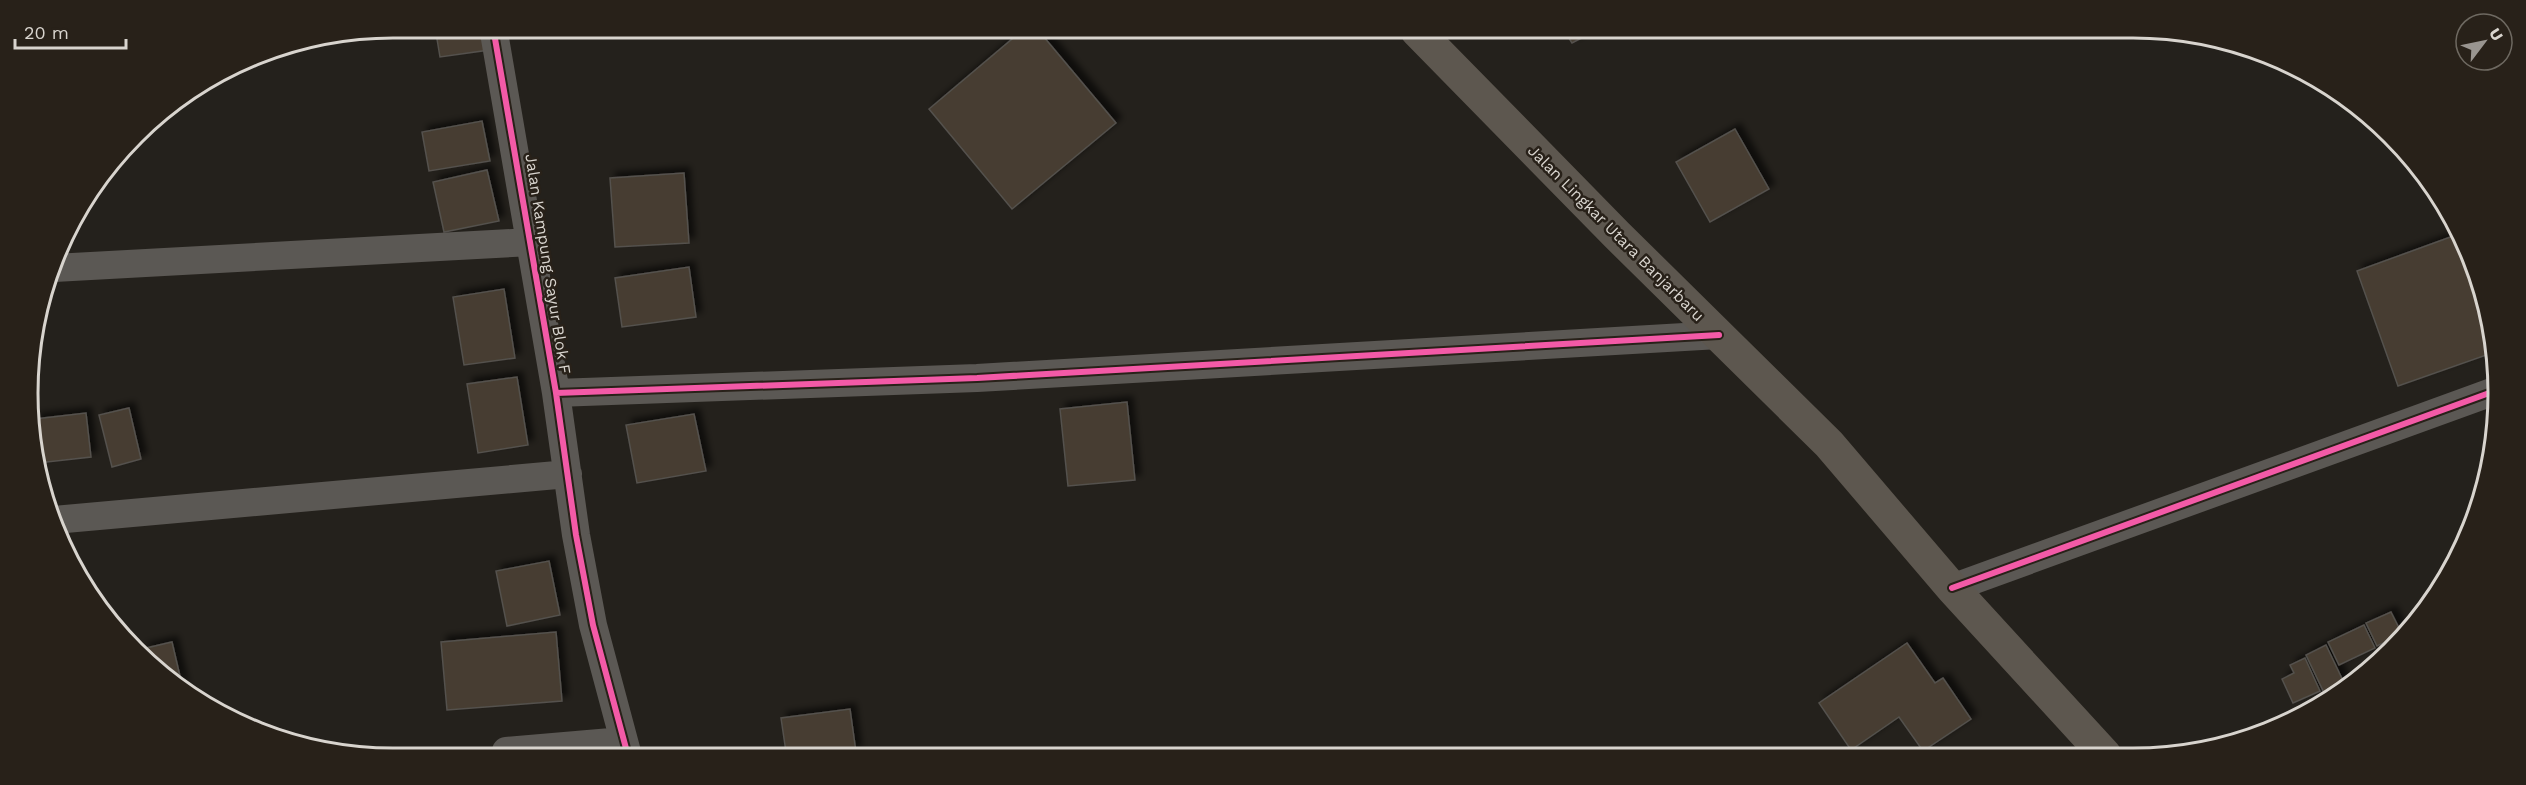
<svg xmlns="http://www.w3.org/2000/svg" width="2526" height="785" font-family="'Work Sans',sans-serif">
	<defs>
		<filter id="shadow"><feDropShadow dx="5.5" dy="-5.5" stdDeviation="3" flood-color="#0009"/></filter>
	</defs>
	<rect width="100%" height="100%" fill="#24211c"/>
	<!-- building -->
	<path fill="#463e31" stroke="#54514d" stroke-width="1.5" filter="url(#shadow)" d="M435,27H486L489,50L440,57Z
		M1024,29L1038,30L1116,123L1012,209L929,109Z
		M1565,32H1593L1572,43Z
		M482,121L490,161L429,171L422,132Z
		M1735,129L1769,189L1710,222L1676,162Z
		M487,170L499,221L444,232L433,182Z
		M684,173L689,243L615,247L610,178Z
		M2456,235L2492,322V353L2398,386L2357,271Z
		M689,267L696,317L622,327L615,278Z
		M504,289L515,358L464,365L453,297Z
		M517,377L528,445L478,453L467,384Z
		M1127,402L1135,480L1068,486L1060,409Z
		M129,408L141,459L112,467L99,415Z
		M86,413L91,457L38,463L35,419Z
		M694,414L706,471L637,483L626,425Z
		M549,561L560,615L507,626L496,571Z
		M2391,612L2402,634L2377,646L2366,623Z
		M2364,625L2375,648L2339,665L2328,642Z
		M556,632L562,701L447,710L441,642Z
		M172,642L183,689L142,649Z
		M1907,643L1935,683L1943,678L1971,719L1923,751L1899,717L1851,750L1819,703Z
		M2326,645L2346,687L2327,699L2306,655Z
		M2305,658L2320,691L2293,703L2282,679L2294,673L2290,665Z
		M850,709L856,752H786L781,718Z"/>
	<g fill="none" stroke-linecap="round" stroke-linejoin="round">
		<!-- minor -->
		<path stroke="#5b5854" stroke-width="28" d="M493,27L556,393L576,535L593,625L627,752
			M54,268L531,242
			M556,393L977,378L1719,335
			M54,520L568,474
			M1952,588L2492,392
			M506,751L623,741"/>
		<!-- primary -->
		<path stroke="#5d574f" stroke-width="33" d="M1417,31L1617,235L1829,444L1952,588L2105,755"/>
		<defs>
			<path id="cycleway" d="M493,27L556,393L576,535L593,625L627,752
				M556,393L977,378L1719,335
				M1952,588L2492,392"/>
		</defs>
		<!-- cycleway casing -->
		<use href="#cycleway" stroke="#282119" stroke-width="10"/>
		<!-- cycleway -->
		<use href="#cycleway" stroke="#f35aa7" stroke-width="6"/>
	</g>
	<g text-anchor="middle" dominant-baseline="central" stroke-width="5" stroke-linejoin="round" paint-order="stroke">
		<!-- street labels -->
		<g font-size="16" fill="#d8d4ce" stroke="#282119">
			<text transform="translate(1616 233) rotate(45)">Jalan Lingkar Utara Banjarbaru</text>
			<text transform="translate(548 264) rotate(81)">Jalan Kampung Sayur Blok F</text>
		</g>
	</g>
	<!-- crop -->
	<path d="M0 0H2526V785H0ZM393 38H2133A355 355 0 0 1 2488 393V393A355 355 0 0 1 2133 748H393A355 355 0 0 1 38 393V393A355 355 0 0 1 393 38Z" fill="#282119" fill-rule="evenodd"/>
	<path fill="none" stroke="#d8d4ce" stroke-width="3" d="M393 38H2133A355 355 0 0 1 2488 393V393A355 355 0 0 1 2133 748H393A355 355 0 0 1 38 393V393A355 355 0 0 1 393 38Z"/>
	<!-- north arrow -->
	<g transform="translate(2484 42) rotate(58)"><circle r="28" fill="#282119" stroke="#6e6961" stroke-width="1.5"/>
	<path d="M0-4.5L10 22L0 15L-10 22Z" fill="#999590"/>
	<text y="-9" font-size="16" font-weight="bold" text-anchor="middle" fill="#d8d4ce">U</text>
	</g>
	<!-- scale -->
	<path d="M15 39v9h111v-9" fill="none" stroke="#d8d4ce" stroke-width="3"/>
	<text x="24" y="39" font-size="18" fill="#d8d4ce" stroke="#282119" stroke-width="4.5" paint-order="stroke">20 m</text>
</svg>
